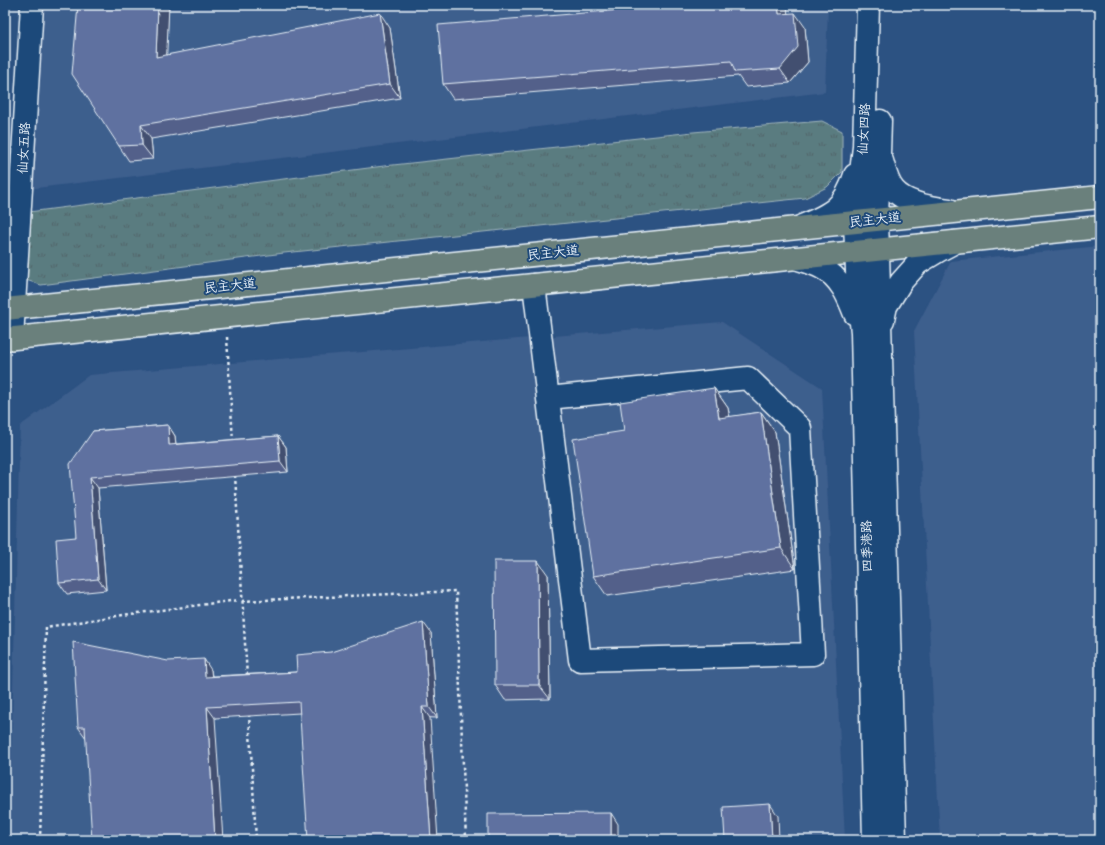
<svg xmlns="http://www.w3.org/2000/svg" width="1105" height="845" font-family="Pangolin,'LXGW WenKai TC',sans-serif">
	<defs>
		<pattern id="grass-tufts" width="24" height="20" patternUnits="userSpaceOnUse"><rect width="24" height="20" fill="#5a7b80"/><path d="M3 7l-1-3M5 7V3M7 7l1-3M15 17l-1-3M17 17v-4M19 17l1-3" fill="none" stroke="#516468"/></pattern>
	</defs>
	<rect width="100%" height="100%" fill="#2c5282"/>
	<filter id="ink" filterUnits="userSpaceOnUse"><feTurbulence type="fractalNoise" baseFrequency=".025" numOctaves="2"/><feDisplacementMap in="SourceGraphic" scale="8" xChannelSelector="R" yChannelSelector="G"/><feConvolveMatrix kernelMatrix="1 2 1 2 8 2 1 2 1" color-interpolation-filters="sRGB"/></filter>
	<g filter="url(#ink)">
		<!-- built -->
		<path fill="#3e5e8d" d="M38,5H828L825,92L28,189Z
			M1100,246V840H940L914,331L951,261Z
			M722,322L822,388L845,840H9L20,426L89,375Z"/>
		<!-- grass -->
		<path fill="url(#grass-tufts)" stroke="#a1b6bc" d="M822,121L842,131V172L827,187L805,198L284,253L41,285L23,279L21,213L384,166L693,132Z"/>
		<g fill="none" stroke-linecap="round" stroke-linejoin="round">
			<defs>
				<path id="minor" d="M868,5L864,147L855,222L858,295L862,332L874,840
					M880,121L877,219L895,840
					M882,161C885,171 887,182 894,190C905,203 933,208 949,210
					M802,226C832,214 845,207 855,175
					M795,258C804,261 814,263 822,268C840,277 848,296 855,314
					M534,285L580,660L813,654L800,428L748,378L548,398
					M883,320L886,306L901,282L918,263L938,251L955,242
					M12,338L32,5"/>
				<path id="major" d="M5,309L1100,197
					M5,339L1100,227"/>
			</defs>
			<!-- minor casing -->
			<use href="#minor" stroke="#e8f1f8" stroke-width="25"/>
			<!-- major casing -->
			<use href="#major" stroke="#e8f1f8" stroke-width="25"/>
			<!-- path -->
			<path stroke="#e8f1f8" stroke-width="2.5" stroke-dasharray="3 3" stroke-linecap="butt" d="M227,337L233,442
				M235,475L247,677
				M242,601L456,591L466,840
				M249,714L256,840
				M40,840L46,627L123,615L238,600"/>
			<!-- minor -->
			<use href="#minor" stroke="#1f4a7a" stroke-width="22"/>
			<!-- major -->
			<use href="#major" stroke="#6a807c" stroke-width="22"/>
		</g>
		<!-- wall -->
		<path fill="#52618a" stroke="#e8f1f8" d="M78,5H169L166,55L390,28L400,98L151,139L153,159L129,161L119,146Z
			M788,14L805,27L808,62L790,83L746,87L738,76L453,99L443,84Z
			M714,388L728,408L730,417L761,412L775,432L795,569L607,596L593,576L624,431Z
			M168,425L175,436L176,444L278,436L286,447L288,472L98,488L106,590L67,594L59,583L76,537L93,431Z
			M548,575L550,699L505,700L495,685Z
			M431,633L437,718L300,713L215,718L86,738L78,727L211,670L212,676L297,672L331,652Z"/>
		<!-- shaded-wall -->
		<path fill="#424f70" stroke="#e8f1f8" d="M158,5H169L166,71L156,57Z
			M778,5H787L789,29L779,14Z
			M380,13L390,28L400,98L390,84Z
			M795,13L805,27L808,62L790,83L780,69Z
			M141,125L151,139L153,159L142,145Z
			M714,388L728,408L733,438L719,418Z
			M761,412L775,432L795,569L781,548Z
			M168,425L175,436L177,456L169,445Z
			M278,436L286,447L288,472L280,461Z
			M90,477L98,488L106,590L98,579Z
			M538,561L548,575L550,699L539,685Z
			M423,622L431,633L437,718L429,707Z
			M204,659L211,670L213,688L205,677Z
			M207,707L215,718L223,840H215Z
			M422,707L430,718L438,840H431Z
			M770,804L778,816L779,840H772Z
			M611,813L618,824V840H611Z"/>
		<!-- building -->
		<path fill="#5f71a0" stroke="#e8f1f8" d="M78,5H158L156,57L380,13L390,84L141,125L142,145L119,146L72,74Z
			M681,5H778L779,14L795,13L798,47L780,69L735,72L731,61L443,84L438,25Z
			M714,388L719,418L761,412L781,548L593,576L573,439L624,431L620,402Z
			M168,425L169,445L278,436L280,461L90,477L98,579L59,583L56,539L76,537L70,464L93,431Z
			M494,561H538L539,685H495Z
			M423,622L429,707H422L431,840H308L299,702L207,707L215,840H92L85,727H78L73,642L168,661L204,659L205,677L297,672L296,655L331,652Z
			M770,804L772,840H725L723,807Z
			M611,813V840H488V814Z"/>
	</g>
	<g text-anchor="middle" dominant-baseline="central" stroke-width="4" stroke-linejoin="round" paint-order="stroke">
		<!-- street labels -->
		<g font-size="13" fill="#e8f1f8" stroke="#1f4a7a">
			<text transform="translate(864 129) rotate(-87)">仙女四路</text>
			<text transform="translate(24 148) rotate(-87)">仙女五路</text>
			<text transform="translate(875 220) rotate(-6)">民主大道</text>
			<text transform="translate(553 253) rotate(-6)">民主大道</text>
			<text transform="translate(230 286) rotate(-6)">民主大道</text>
			<text transform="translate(867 546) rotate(-91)">四季港路</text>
		</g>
	</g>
	<!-- margin -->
	<rect width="1105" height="845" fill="none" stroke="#1f4a7a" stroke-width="20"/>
	<rect x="10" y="10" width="1085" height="825" fill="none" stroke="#e8f1f8" stroke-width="1.5" filter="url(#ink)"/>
</svg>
